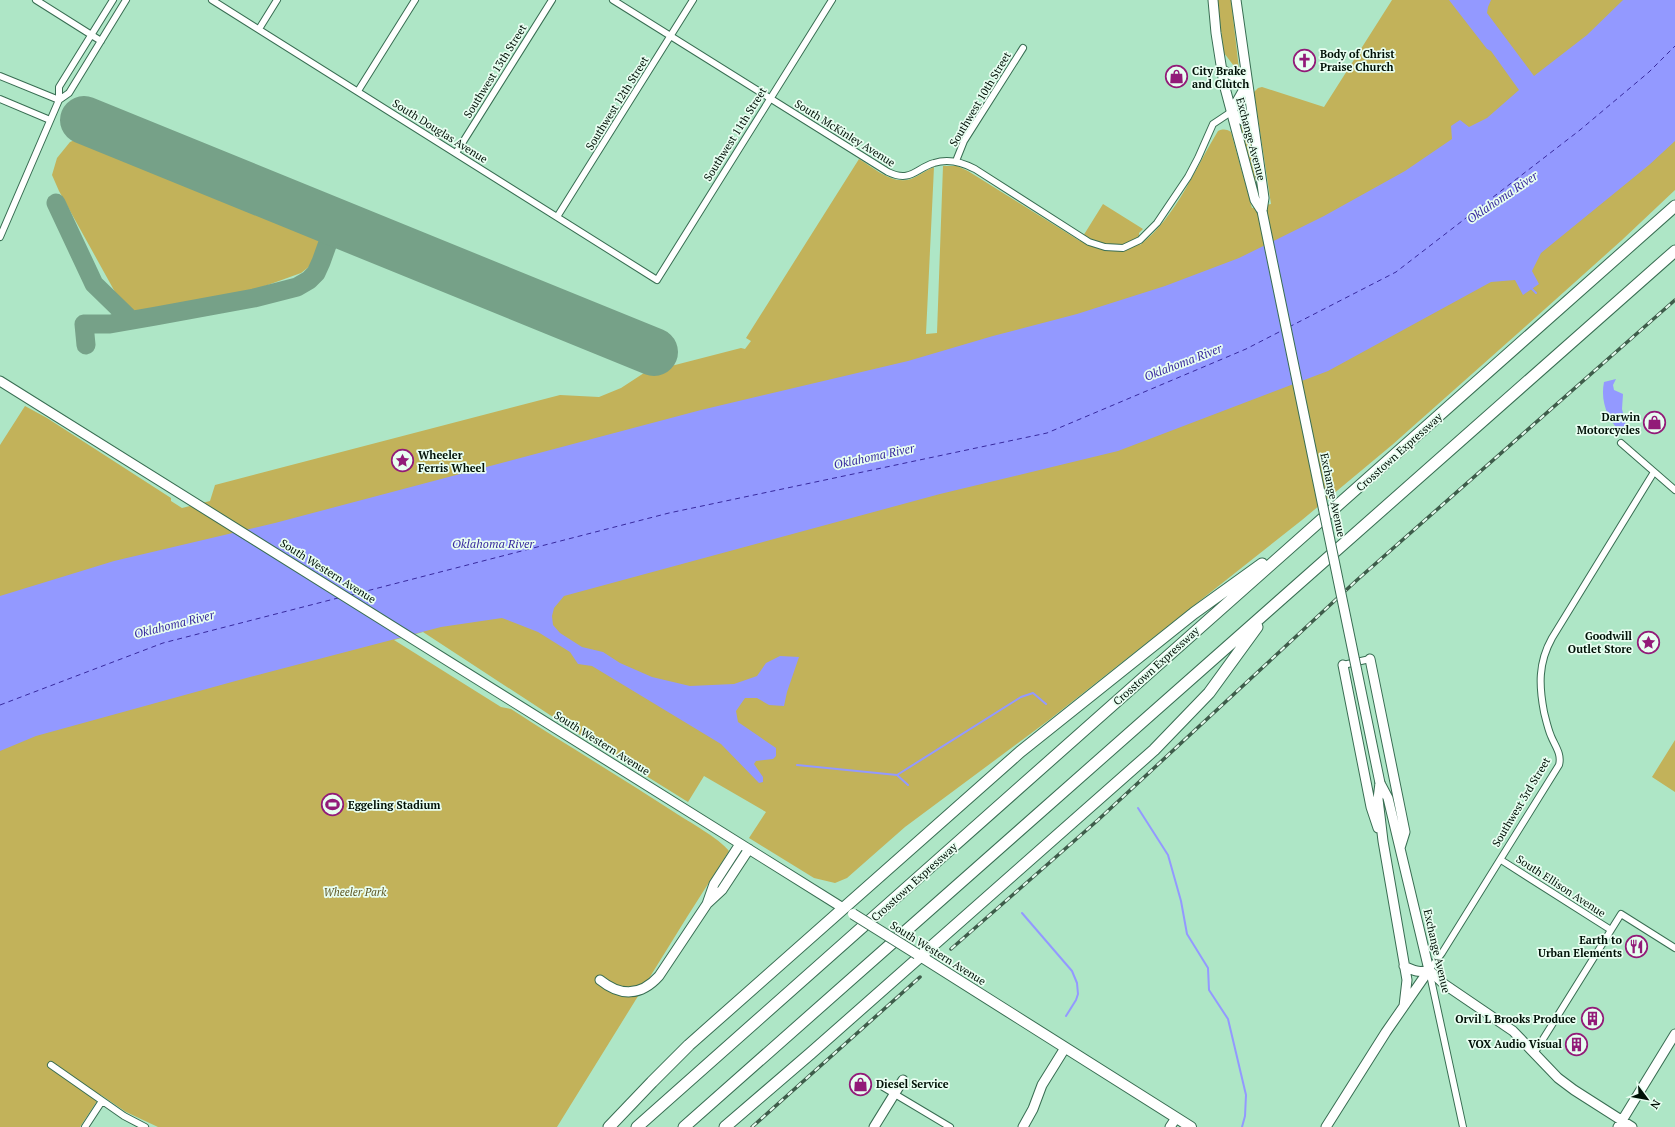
<svg xmlns="http://www.w3.org/2000/svg" width="1675" height="1127" font-family="'PT Serif',serif">
	<rect width="100%" height="100%" fill="#aee6c6"/>
	<!-- green -->
	<path fill="#c2b25a" d="M1217,0H1231L1239,69L1237,70L1224,53Z
		M1392,0H1675V190L1622,240L1526,326L1392,445L1302,520L1049,720L905,827L847,878L835,883L814,878L749,838L766,812L704,776L688,802L582,736L423,632L394,640L501,707L511,709C565,744 620,777 674,812C689,822 719,838 729,851L687,917L557,1127H158L126,1112L101,1095L80,1127H0V445L25,406L47,418L171,498V501L182,508L210,501L215,485L560,395L599,397L621,388L644,373L741,348L745,349L751,341L746,338L859,159C874,168 892,185 911,179C919,176 926,170 934,167L926,334L937,333L943,166H957L968,171L1080,241L1103,204L1143,229L1139,233L1140,245C1177,216 1194,170 1218,131C1223,129 1226,129 1231,132L1252,208L1271,204L1254,92L1258,88L1262,87L1324,107Z
		M1242,123L1249,132L1257,180L1254,181L1240,125Z
		M87,135L323,238L310,266L301,273L246,293L135,314L125,310L59,191L52,175L57,158L70,142Z
		M1675,740V792L1652,777Z"/>
	<!-- water -->
	<path fill="#9399ff" d="M1449,0H1491L1488,7L1487,13L1534,76L1587,35L1623,0H1675V141L1649,165L1541,253L1532,271L1539,284L1523,295L1515,280L1491,282L1328,371L1118,451L940,494L564,596L554,608L552,616L553,625L560,633L582,647L603,652L620,663L652,677L690,686L734,684L757,676L766,663L780,656L799,657L787,692L784,706L769,705L757,698H745L736,711L738,722L776,748V756L773,759L756,761L754,764L763,777V782L759,783L721,744L592,666L578,664L570,652L538,632L502,618L441,627L250,677L36,736L0,751V596L114,561L275,523L701,410L908,361L993,336L1077,314L1165,286L1239,258L1324,216L1405,171L1452,139L1451,126L1460,120L1469,127L1487,118L1519,90L1491,51L1487,49Z
		M1616,379L1613,385L1614,390L1623,394L1622,409L1627,430L1622,434C1608,420 1600,402 1604,382Z"/>
	<g fill="none" stroke-linecap="round" stroke-linejoin="round">
		<!-- stream -->
		<path stroke="#9399ff" stroke-width="2" d="M1531,288L1536,293
			M797,765L897,775L908,785
			M897,775L1021,697L1033,693L1046,704
			M1138,808L1168,855L1181,901L1187,934L1208,968L1209,990L1228,1019L1246,1095L1245,1116L1242,1127
			M1022,913L1072,971L1077,983L1078,994L1076,1000L1066,1016"/>
		<!-- ferry -->
		<path stroke="#382a9e" stroke-width="1" stroke-dasharray="5 4" stroke-linecap="butt" d="M1289,327L1396,272L1580,130L1649,72L1675,46
			M351,595L669,513L1047,433L1246,349L1283,330
			M0,705L163,643L338,598"/>
		<!-- taxiway -->
		<path stroke="#76a188" stroke-width="19" d="M56,203L94,284L131,320
			M86,345L84,324H110L156,316L254,298L297,287L309,280L316,273L321,262L335,223"/>
		<!-- runway -->
		<path stroke="#76a188" stroke-width="48" d="M84,120L654,352"/>
		<defs>
			<path id="street" d="M36,0L101,41
				M212,0L657,280L832,0
				M613,0L888,172C911,183 916,168 934,163C949,158 962,162 975,169L1089,242L1105,247L1123,248L1140,240L1157,223L1188,177L1198,158L1213,124L1231,112
				M259,29L277,0
				M0,76L59,100
				M358,91L415,0
				M0,99L50,120
				M59,100L69,93L126,0
				M456,153L552,0
				M956,161L964,141L1023,48
				M557,217L693,0
				M0,237L59,100V87L113,0
				M1621,443L1675,490
				M1343,665L1370,659
				M1501,860L1611,930
				M1535,1052L1621,914L1675,948
				M51,1065L124,1116L145,1127
				M883,1087L950,1127
				M85,1127L102,1101
				M1463,1127L1429,970L1442,953L1559,765C1562,754 1555,746 1551,736C1548,729 1546,720 1544,712C1539,686 1538,663 1552,638L1654,472"/>
			<path id="secondary" d="M1213,0L1216,33L1224,84L1255,200L1262,211
				M1236,0L1264,198L1262,211
				M1221,69L1247,84
				M1231,112L1247,84
				M1231,112L1254,128
				M0,381L843,908
				M1370,659L1405,832L1400,848
				M1343,665L1371,807L1378,828
				M1380,783L1378,799L1383,841L1407,980L1404,1006
				M1380,783L1388,798L1429,970
				M708,903L722,890L749,849
				M1404,966C1414,971 1419,973 1429,970
				M1429,970L1444,984L1513,1031L1558,1078L1574,1090L1632,1127
				M600,980C621,997 641,996 659,976L707,904L714,884L740,844
				M874,1127L903,1080
				M1023,1127L1033,1109L1042,1085L1065,1048
				M1170,1127L1176,1118
				M1326,1127L1386,1032L1429,970
				M1618,1127L1675,1034"/>
			<path id="primary" d="M917,954L1191,1127"/>
			<path id="highway" d="M609,1127L652,1082L689,1045L1020,752L1194,613L1262,564
				M637,1127L1675,206
				M684,1127L1675,251
				M725,1127L811,1053L1154,750L1209,693L1257,627"/>
		</defs>
		<!-- street casing -->
		<use href="#street" stroke="#386d52" stroke-width="8"/>
		<!-- secondary casing -->
		<use href="#secondary" stroke="#386d52" stroke-width="11"/>
		<!-- primary casing -->
		<use href="#primary" stroke="#386d52" stroke-width="12"/>
		<!-- highway casing -->
		<use href="#highway" stroke="#386d52" stroke-width="13"/>
		<!-- street -->
		<use href="#street" stroke="#fff" stroke-width="6"/>
		<!-- secondary -->
		<use href="#secondary" stroke="#fff" stroke-width="9"/>
		<!-- primary -->
		<use href="#primary" stroke="#fff" stroke-width="10"/>
		<!-- highway -->
		<use href="#highway" stroke="#fff" stroke-width="11"/>
		<defs>
			<path id="rail" d="M951,949L1098,820L1357,580L1675,300
				M752,1127L920,977"/>
		</defs>
		<!-- rail casing -->
		<use href="#rail" stroke="#3e5c4a" stroke-width="3.5"/>
		<!-- rail -->
		<use href="#rail" stroke="#e8fef1" stroke-width="2" stroke-dasharray="6" stroke-linecap="butt"/>
		<defs>
			<path id="secondary-bridge" d="M1262,211L1380,783"/>
			<path id="primary-bridge" d="M853,914L917,954"/>
		</defs>
		<!-- secondary-bridge casing -->
		<use href="#secondary-bridge" stroke="#386d52" stroke-width="11" stroke-linecap="butt"/>
		<!-- primary-bridge casing -->
		<use href="#primary-bridge" stroke="#386d52" stroke-width="12" stroke-linecap="butt"/>
		<!-- secondary-bridge -->
		<use href="#secondary-bridge" stroke="#fff" stroke-width="9"/>
		<!-- primary-bridge -->
		<use href="#primary-bridge" stroke="#fff" stroke-width="10"/>
	</g>
	<!-- icons -->
	<defs>
		<symbol id="church-ring" viewBox="-11 -11 22 22"><circle r="9.5" fill="#e8fef1" stroke="#921a78" stroke-width="1.5"/><path d="M-1.2-6h2.4v3.5h3.3v2.4h-3.3V6h-2.4V-.1h-3.3v-2.4h3.3Z" fill="#921a78"/></symbol>
		<symbol id="shop-ring" viewBox="-11 -11 22 22"><circle r="9.5" fill="#e8fef1" stroke="#921a78" stroke-width="1.5"/><path d="M-5-2.5h2.3a2.7 3.5 0 0 1 5.4 0H5L5.5 6h-11ZM-1.5-2.5h3a1.5 2.3 0 0 0-3 0Z" fill="#921a78"/></symbol>
		<symbol id="sight-ring" viewBox="-11 -11 22 22"><circle r="9.5" fill="#e8fef1" stroke="#921a78" stroke-width="1.5"/><path d="M0-6L1.8-2.2L6-1.7L2.9 1.2L3.7 5.4L0 3.3L-3.7 5.4L-2.9 1.2L-6-1.7L-1.8-2.2Z" fill="#921a78"/></symbol>
		<symbol id="stadium-ring" viewBox="-11 -11 22 22"><circle r="9.5" fill="#e8fef1" stroke="#921a78" stroke-width="1.5"/><path d="M0-5a6.5 5 0 1 0 0 10a6.5 5 0 1 0 0-10ZM-3.5-1.8h7v3.6h-7Z" fill="#921a78"/></symbol>
		<symbol id="restaurant-ring" viewBox="-11 -11 22 22"><circle r="9.5" fill="#e8fef1" stroke="#921a78" stroke-width="1.5"/><path d="M-5-6h1v4h1v-4h1v4h1v-4h1v5L-1.5 .5V6h-2V.5L-5-1ZM5-6V6H3V1.5H1.5Q1.5-4 5-6Z" fill="#921a78"/></symbol>
		<symbol id="building-ring" viewBox="-11 -11 22 22"><circle r="9.5" fill="#e8fef1" stroke="#921a78" stroke-width="1.5"/><path d="M-4-6H4V6H1V3H-1V6H-4ZM-2.5-4.3h1.7v1.8h-1.7ZM.8-4.3h1.7v1.8H.8ZM-2.5-1h1.7V.8h-1.7ZM.8-1h1.7V.8H.8Z" fill="#921a78"/></symbol>
	</defs>
	<g fill-rule="evenodd">
		<use href="#church-ring" x="1292" y="48" width="25" height="25"/>
		<use href="#shop-ring" x="1164" y="64" width="25" height="25"/>
		<use href="#shop-ring" x="1642" y="410" width="25" height="25"/>
		<use href="#sight-ring" x="390" y="448" width="25" height="25"/>
		<use href="#sight-ring" x="1636" y="630" width="25" height="25"/>
		<use href="#stadium-ring" x="320" y="792" width="25" height="25"/>
		<use href="#restaurant-ring" x="1624" y="934" width="25" height="25"/>
		<use href="#building-ring" x="1580" y="1006" width="25" height="25"/>
		<use href="#building-ring" x="1564" y="1032" width="25" height="25"/>
		<use href="#shop-ring" x="848" y="1072" width="25" height="25"/>
	</g>
	<g text-anchor="middle" dominant-baseline="central" stroke-width="3.5" stroke-linejoin="round" paint-order="stroke">
		<!-- poi labels -->
		<g font-size="11" font-weight="bold" fill="#001006" stroke="#e8fef1" text-anchor="start">
			<text x="1320" y="54">Body of Christ<tspan x="1320" dy="13">Praise Church</tspan></text>
			<text x="1192" y="71">City Brake<tspan x="1192" dy="13">and Clutch</tspan></text>
			<text x="1640" y="417" text-anchor="end">Darwin<tspan x="1640" dy="13">Motorcycles</tspan></text>
			<text x="418" y="455">Wheeler<tspan x="418" dy="13">Ferris Wheel</tspan></text>
			<text x="1632" y="636" text-anchor="end">Goodwill<tspan x="1632" dy="13">Outlet Store</tspan></text>
			<text x="348" y="805">Eggeling Stadium</text>
			<text x="1622" y="940" text-anchor="end">Earth to<tspan x="1622" dy="13">Urban Elements</tspan></text>
			<text x="1576" y="1019" text-anchor="end">Orvil L Brooks Produce</text>
			<text x="1562" y="1044" text-anchor="end">VOX Audio Visual</text>
			<text x="876" y="1084">Diesel Service</text>
		</g>
		<!-- street labels -->
		<g font-size="11" fill="#001006" stroke="#e8fef1">
			<text transform="translate(495 71) rotate(-58)">Southwest 13th Street</text>
			<text transform="translate(980 99) rotate(-59)">Southwest 10th Street</text>
			<text transform="translate(617 103) rotate(-58)">Southwest 12th Street</text>
			<text transform="translate(440 131) rotate(32)">South Douglas Avenue</text>
			<text transform="translate(845 133) rotate(32)">South McKinley Avenue</text>
			<text transform="translate(735 134) rotate(-58)">Southwest 11th Street</text>
			<text transform="translate(1251 139) rotate(75)">Exchange Avenue</text>
			<text transform="translate(1399 452) rotate(-42)">Crosstown Expressway</text>
			<text transform="translate(1333 495) rotate(78)">Exchange Avenue</text>
			<text transform="translate(328 571) rotate(32)">South Western Avenue</text>
			<text transform="translate(1156 666) rotate(-42)">Crosstown Expressway</text>
			<text transform="translate(602 743) rotate(32)">South Western Avenue</text>
			<text transform="translate(1521 802) rotate(-59)">Southwest 3rd Street</text>
			<text transform="translate(914 882) rotate(-42)">Crosstown Expressway</text>
			<text transform="translate(1561 886) rotate(33)">South Ellison Avenue</text>
			<text transform="translate(1437 951) rotate(77)">Exchange Avenue</text>
			<text transform="translate(938 953) rotate(32)">South Western Avenue</text>
		</g>
		<!-- park labels -->
		<g font-size="11" font-style="italic" fill="#5e5522" stroke="#e8fef1">
			<text x="355" y="892">Wheeler Park</text>
		</g>
		<!-- water labels -->
		<g font-size="12" font-style="italic" fill="#382a9e" stroke="#e8fef1">
			<text transform="translate(1502 197) rotate(-34)">Oklahoma River</text>
			<text transform="translate(1183 362) rotate(-21)">Oklahoma River</text>
			<text transform="translate(874 456) rotate(-12)">Oklahoma River</text>
			<text x="493" y="543">Oklahoma River</text>
			<text transform="translate(174 624) rotate(-14)">Oklahoma River</text>
		</g>
	</g>
	<!-- north arrow -->
	<g transform="translate(1647 1099) rotate(122)" stroke="#e8fef1" stroke-width="3" paint-order="stroke">
	<path d="M0-3L7 15L0 10L-7 15Z" fill="#001006"/>
	<text y="-6" font-size="11" font-weight="bold" text-anchor="middle" fill="#001006">N</text>
	</g>
</svg>
